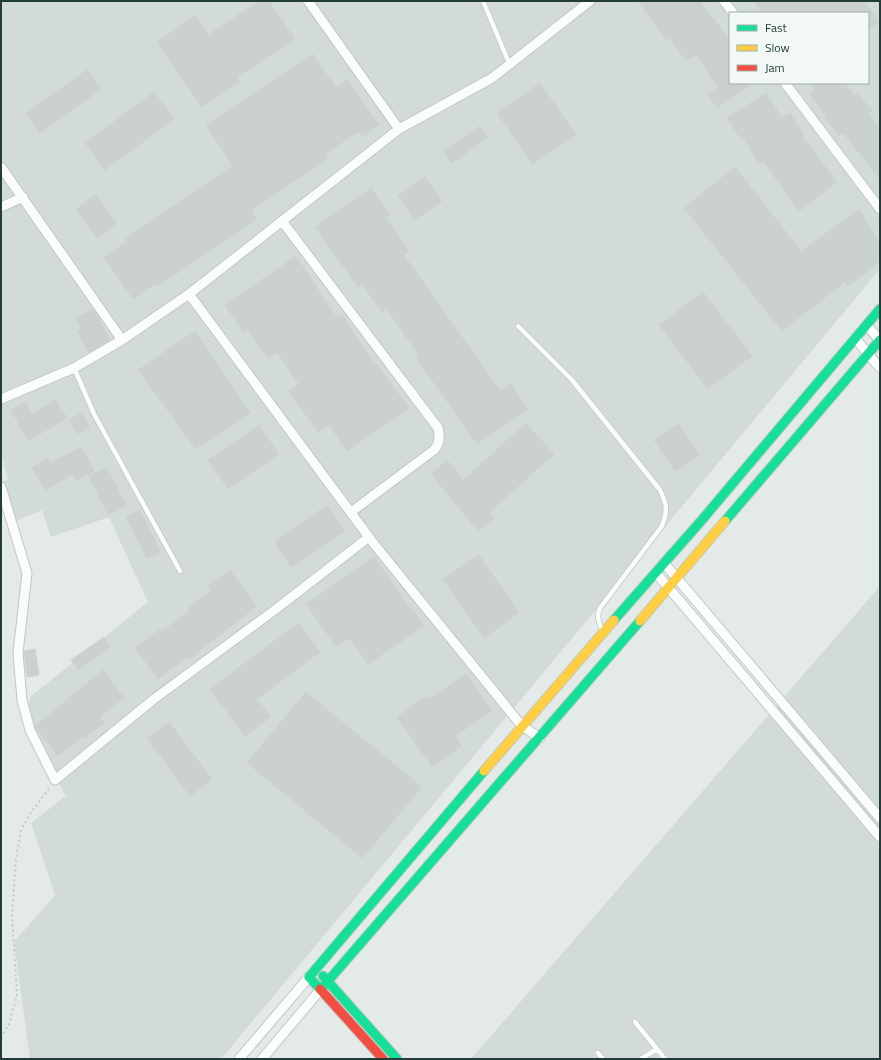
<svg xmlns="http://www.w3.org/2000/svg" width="881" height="1060" font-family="'Titillium Web',sans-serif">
	<rect width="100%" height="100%" fill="#e4eae8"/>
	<!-- built -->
	<path fill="#d2dbd8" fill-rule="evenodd" d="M1,1H880V269L221,1059H30L14,942L55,895L31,823L66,796L26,721L30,697L148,602L109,517L51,537L42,510L11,523L1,497V482L8,479L1,453ZM730,13H868V83H730Z
		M880,586V1059H471Z"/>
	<!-- building -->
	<path fill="#cbd1cf" stroke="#cdd3d1" d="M259,1H269L295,39L237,77L240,82L202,107L157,42L195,16L208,35Z
		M638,1H700L712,19L714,18L730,42V83H754L717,108L708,94L718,87L696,55L686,61L670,38L667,40Z
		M754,1H864L880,22L868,30V13H762Z
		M313,54L336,88L347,80L379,125L362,137L359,131L325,154L328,159L251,210L257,219L158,286L156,283L133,299L104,257L127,242L125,239L233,166L206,125Z
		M87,70L101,89L40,133L26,113Z
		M540,83L576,135L532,164L497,113Z
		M810,83H844L854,96L858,93L872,111L868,114L880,129V179L843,133L839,136L825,118L827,117L809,93L815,89Z
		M154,92L174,119L105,170L85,143Z
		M766,93L782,118L790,113L804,135L802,136L837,182L799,211L763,161L759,163L742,136L740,138L727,118Z
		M480,126L488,137L452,163L443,151Z
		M735,167L801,251L859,210L880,243V262L848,286L845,282L782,331L684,208Z
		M425,177L442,201L415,220L398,196Z
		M371,188L390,215L386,218L409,252L404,255L500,391L511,384L528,409L477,444L415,356L418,354L387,309L382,312L362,284L358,287L315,227Z
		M96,194L117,224L97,238L76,209Z
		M296,256L337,318L342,315L376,365L377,364L409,408L347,451L329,425L318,432L289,391L299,384L277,352L268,358L248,330L244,333L225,305Z
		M703,292L752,356L708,389L659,325Z
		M93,309L110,340L89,353L77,331L81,329L76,318Z
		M195,331L250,413L196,449L138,370Z
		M56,400L67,418L28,441L11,410L26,402L32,414Z
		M81,413L90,428L77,434L69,420Z
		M526,423L554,454L490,512L494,518L478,531L431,474L447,460L463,480Z
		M678,424L699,455L675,471L654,440Z
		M259,425L279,454L228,489L208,460Z
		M82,447L94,471L76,480L73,474L46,490L32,468L48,458L51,463Z
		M107,467L126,506L108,515L89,476Z
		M327,505L345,531L291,567L274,542Z
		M140,510L161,552L147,559L126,517Z
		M479,555L519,613L484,638L443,579Z
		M374,557L412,612L414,611L424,626L368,664L350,638L336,647L306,604Z
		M230,570L257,606L188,660L186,658L158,679L135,648L160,629L161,632L190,611L188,608L212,590L208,586Z
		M298,623L320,652L257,699L271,717L245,736L210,689Z
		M104,637L110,647L78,670L71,660Z
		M35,649L39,675L27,677L24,651Z
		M103,670L124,698L99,717L104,723L85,738L83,736L58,756L35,726Z
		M466,674L492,711L455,736L462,746L432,767L397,717L427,696L429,699Z
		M306,692L422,787L362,858L247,763Z
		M169,722L212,779L190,796L147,738Z"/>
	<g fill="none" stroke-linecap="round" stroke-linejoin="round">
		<defs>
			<path id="lane" d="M483,1L509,63
				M518,326L572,380L660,490C667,505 668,510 662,526L600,608C596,617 599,623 603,631
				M74,368L94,414L180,571
				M635,1022L657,1049
				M598,1053L603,1059
				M641,1059L657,1049L665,1059"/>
			<path id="street" d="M308,1L399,129
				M724,1L733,13
				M785,83L880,209
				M1,167L122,340
				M1,207L23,197
				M282,221L438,428C440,437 440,443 434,450L351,512
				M189,294L374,544L522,726L540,738
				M867,325L880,341
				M855,338L880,368
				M1,399L74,368L122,340L189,294L399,129L492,78L590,1
				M1,487L27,573L18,653L22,700L30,730L55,780L154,699L276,609L369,537
				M664,563L880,818
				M656,573L880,837
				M239,1059L309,977
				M262,1059L321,989"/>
			<path id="fast" d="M725,521L880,340
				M614,620L701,521L880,309
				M323,976L397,1059
				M320,989L309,977L484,771
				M321,989L640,621"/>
			<path id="slow" d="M640,621L725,521
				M484,771L614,620"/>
			<path id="jam" d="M320,989L383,1059"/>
		</defs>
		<!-- lane casing -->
		<use href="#lane" stroke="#c1c7c5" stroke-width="6"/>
		<!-- street casing -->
		<use href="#street" stroke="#c1c7c5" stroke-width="11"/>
		<!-- fast casing -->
		<use href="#fast" stroke="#c0c7c5" stroke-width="11"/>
		<!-- slow casing -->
		<use href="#slow" stroke="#c0c7c5" stroke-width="11"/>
		<!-- jam casing -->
		<use href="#jam" stroke="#c0c7c5" stroke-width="11"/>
		<!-- path -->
		<path stroke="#c1cac8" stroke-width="2" stroke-dasharray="2 3" stroke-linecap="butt" d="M1,1038L9,1024L17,995L12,915L16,859L21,830L30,814L50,787"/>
		<!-- lane -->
		<use href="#lane" stroke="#fbfcfc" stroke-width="4.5"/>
		<!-- street -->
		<use href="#street" stroke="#fbfcfc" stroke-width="9"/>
		<!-- fast -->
		<use href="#fast" stroke="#16e098" stroke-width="9"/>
		<!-- slow -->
		<use href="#slow" stroke="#ffcf43" stroke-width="9"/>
		<!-- jam -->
		<use href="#jam" stroke="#f24e42" stroke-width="9"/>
	</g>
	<!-- border -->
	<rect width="881" height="1060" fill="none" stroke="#223d39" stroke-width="4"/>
	<!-- legend -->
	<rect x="729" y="12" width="140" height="72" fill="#f2f8f6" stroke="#9fadaa"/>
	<rect x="737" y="25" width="20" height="6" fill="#16e098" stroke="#9fadaa"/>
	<text x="765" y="32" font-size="12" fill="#223d39">Fast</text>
	<rect x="737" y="45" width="20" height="6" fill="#ffcf43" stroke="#9fadaa"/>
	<text x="765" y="52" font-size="12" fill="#223d39">Slow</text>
	<rect x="737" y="65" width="20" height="6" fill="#f24e42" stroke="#9fadaa"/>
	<text x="765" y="72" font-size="12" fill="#223d39">Jam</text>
</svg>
